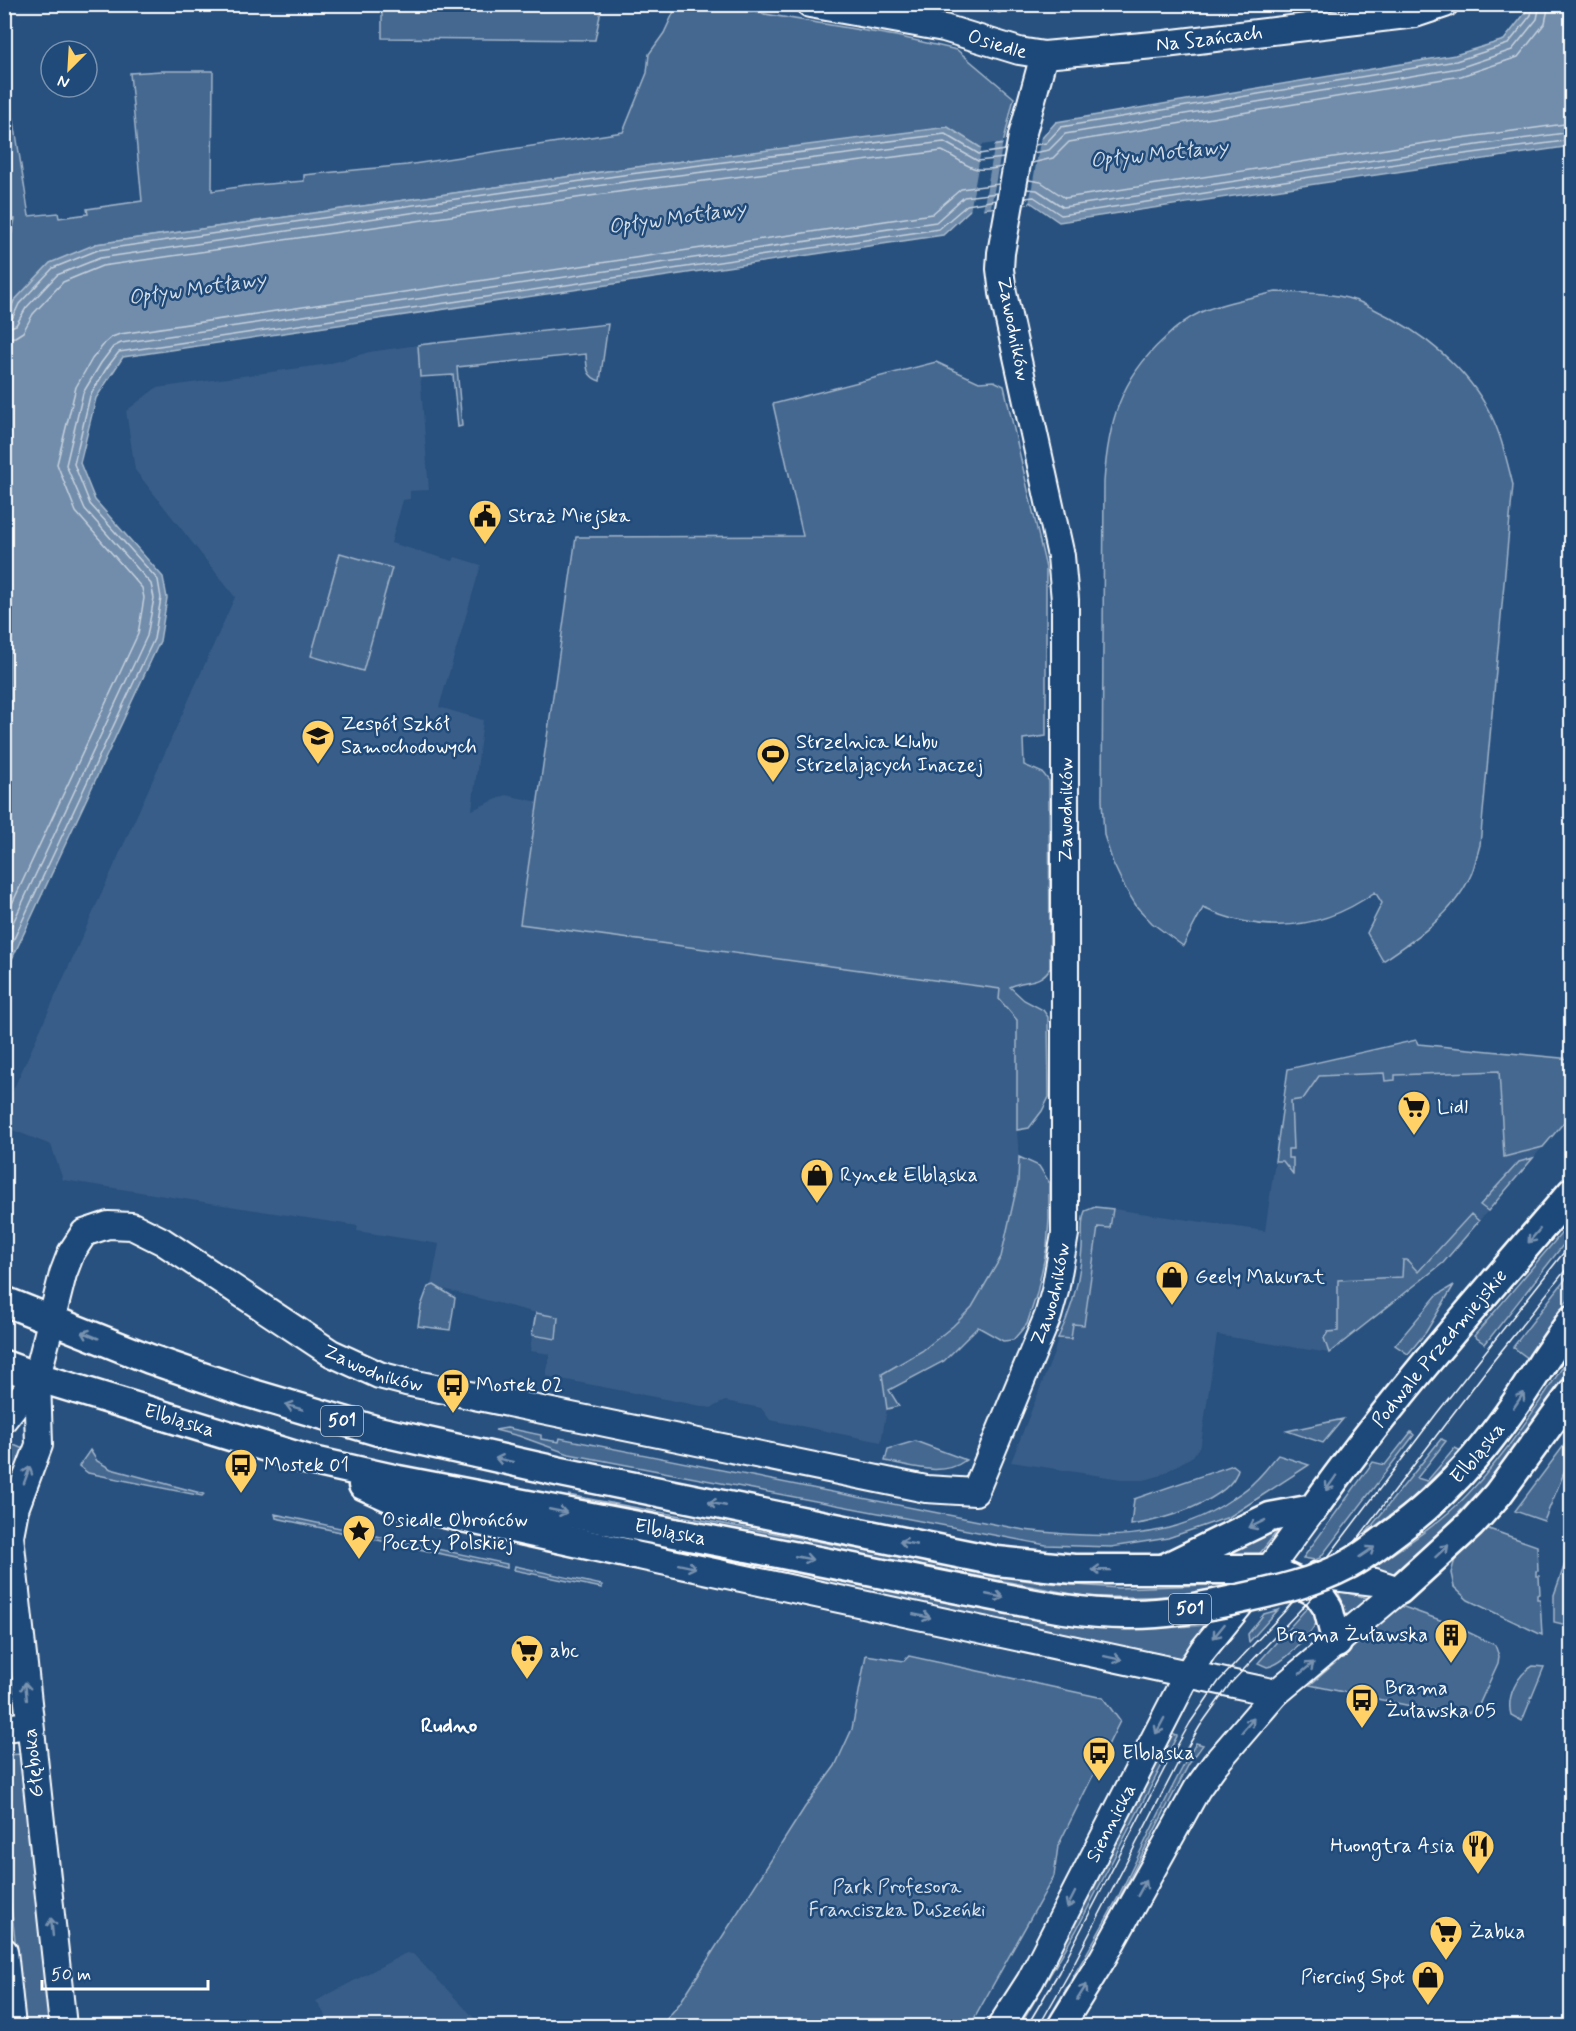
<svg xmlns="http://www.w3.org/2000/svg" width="1576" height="2031" font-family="Mynerve,sans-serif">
	<rect width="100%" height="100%" fill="#28517f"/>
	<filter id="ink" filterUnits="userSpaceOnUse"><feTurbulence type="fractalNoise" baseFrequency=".0167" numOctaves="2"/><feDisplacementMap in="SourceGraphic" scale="12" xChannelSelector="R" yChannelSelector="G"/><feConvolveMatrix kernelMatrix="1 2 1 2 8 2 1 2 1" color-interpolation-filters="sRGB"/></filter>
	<g filter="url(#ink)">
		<!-- built -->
		<path fill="#375d88" d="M418,345L429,490L410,491V499L403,500L391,543L453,561L455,557L481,565L439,707L483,720L472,810L506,795L539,802L521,924L1001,989L999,999L1017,1020V1130L1019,1157L1018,1182L1001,1257L972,1307L953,1326L922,1351L882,1374L887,1409L881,1442L770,1420L761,1408L725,1401L711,1408L546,1376L550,1354L530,1351L532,1335L556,1339L558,1317L536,1313L431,1286L439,1244L357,1231L358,1226L63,1180L51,1145L5,1127V1108L235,597L135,470L126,411L156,388L328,364L369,352Z
			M1416,1040L1418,1044L1571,1059V1114L1443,1263L1329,1353L1217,1335L1201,1444L1193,1456L1159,1476L1144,1480H1127L1011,1462L1054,1353L1058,1338L1071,1339L1073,1324L1084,1325L1098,1227L1110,1228L1113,1209L1265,1231L1288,1069Z
			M406,1953L413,1954L482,2026H332L316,2001Z"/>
		<!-- green -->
		<path fill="#446890" stroke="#a2b4c8" stroke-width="1.5" d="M382,5V4L602,5L595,40L382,38Z
			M677,5H711L896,36L957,50L1014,98L1003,144L981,148L948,128L629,168L96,244L14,301L5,321V257L7,253L15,219H5V83H8L29,216L58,213L59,218L88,214L87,209L142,201L130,73L161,71H213L212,191L245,186L304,181V175L407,165L623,132L647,73L649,54L664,33Z
			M1276,292C1302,293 1329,292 1354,300C1361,302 1368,306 1374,309C1422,332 1467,367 1491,415C1502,437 1507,462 1513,485L1480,845C1477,855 1475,867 1470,877C1453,914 1416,939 1383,961L1367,933L1382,903L1375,892C1321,931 1264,935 1203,908L1183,946L1152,923L1137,907L1124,886L1113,863L1104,835L1102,800L1104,482C1108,424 1120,379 1164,339C1174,329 1188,318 1201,312C1225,302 1251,298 1276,292Z
			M608,324L600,381C585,376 587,366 586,354L457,367L462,426L458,427L453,375L420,377L418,345Z
			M936,362L979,382L994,381L1004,386L1046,568V736L1023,739L1024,765L1043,773L1049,781L1050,968C1040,985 1024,979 1010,987L1024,1000L1043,1010L1048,1017L1049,1097L1042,1111L1029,1128L1017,1130V1020L999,999L1000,989L520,924L576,537L803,536L773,404Z
			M340,553L392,568L363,671L311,656Z
			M1416,1040L1418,1044L1571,1059V1114L1543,1147L1504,1157L1499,1071L1395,1075V1080L1385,1081L1384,1073L1319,1076L1303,1099L1291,1101L1293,1149H1288V1158H1293V1174L1283,1161H1275L1288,1069Z
			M1019,1157L1039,1166L1049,1182V1219L1047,1247L1037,1293L1027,1324L1013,1340L1003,1341L978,1327L944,1361L889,1390L899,1406L887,1409L882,1374L922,1351L953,1326L972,1307L1001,1257L1018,1182Z
			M1533,1158L1488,1211L1480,1205L1519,1162Z
			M1095,1207L1113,1209L1110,1228L1098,1227L1084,1325L1073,1324L1071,1339L1058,1338C1072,1310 1080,1279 1082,1248C1083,1235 1080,1223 1085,1211Z
			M1471,1214L1479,1221L1443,1263L1329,1353L1324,1338L1328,1332L1338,1331V1280L1402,1277L1403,1260H1407L1418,1272Z
			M1571,1222V1235L1485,1344L1474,1336Z
			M1571,1272V1295L1529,1359L1513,1347Z
			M434,1285L455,1298L450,1330L418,1326L421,1306L428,1287Z
			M1454,1285L1426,1332L1408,1354L1395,1345L1437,1295Z
			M536,1313L558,1317L556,1339L532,1335Z
			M1571,1354V1367L1503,1467L1443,1529L1394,1573L1370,1569C1404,1546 1440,1524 1468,1494C1508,1452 1540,1402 1571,1354Z
			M1343,1419L1323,1443L1287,1431Z
			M507,1428L541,1435V1439L559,1442L560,1438L1024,1530C1098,1538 1168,1544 1232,1499C1239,1494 1248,1489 1254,1482C1263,1474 1270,1464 1278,1455L1309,1465L1229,1517L1168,1538L1111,1547L1046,1545L569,1454L519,1436L495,1430Z
			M1411,1432L1414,1435L1320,1558L1315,1560L1303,1558L1373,1462L1385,1465Z
			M1571,1436V1456L1544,1521L1515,1511Z
			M1441,1439L1446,1441L1417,1478L1427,1481L1455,1448L1461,1451L1408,1502L1366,1533Z
			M915,1441L966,1460C942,1478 913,1466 885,1461L888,1449Z
			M7,1442L23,1449L5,1500L4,1448Z
			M90,1450L97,1461L111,1469L204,1494L202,1496L88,1473L79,1466Z
			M1233,1465L1238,1469C1232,1500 1158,1522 1131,1525L1134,1499Z
			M568,1495L1035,1582L1118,1588L1237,1584L1235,1588C1184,1597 1135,1599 1083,1596L749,1533Z
			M430,1501L1046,1621C1102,1629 1148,1630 1205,1625L1180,1658L430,1503Z
			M275,1514L507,1564V1568L276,1518Z
			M1486,1528L1537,1546L1538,1571H1536V1576H1539L1540,1594L1537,1595V1599H1540L1542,1635L1468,1600L1454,1587L1451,1573L1456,1556Z
			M1279,1529L1257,1557H1210Z
			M1571,1547V1626L1554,1622V1595Z
			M515,1566L602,1585V1588L514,1570Z
			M1338,1591L1368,1598L1344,1618L1342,1601Z
			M1313,1601L1318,1619C1312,1634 1283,1665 1267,1667L1258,1663Z
			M1401,1606L1451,1624L1495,1645L1499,1656L1498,1663L1478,1707C1470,1713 1464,1715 1454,1715L1310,1685Z
			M4,1608L17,1714L4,1715Z
			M1278,1610L1249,1642L1248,1634L1264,1614Z
			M866,1655L904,1661L909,1656L1103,1698L1120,1721L1058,1846L1054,1876L970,2026H661L680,2003L805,1807L835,1766L852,1729Z
			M1533,1666L1544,1667L1522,1721L1511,1715C1506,1697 1517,1675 1533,1666Z
			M1170,1733L1177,1736L1076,1931L1020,2026H1014Z
			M1196,1743L1203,1745L1189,1764L1085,1964L1048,2026H1044C1069,1984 1094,1942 1117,1899C1143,1847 1167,1794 1196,1743Z
			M22,1754L50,2026H25L5,1854L4,1755Z"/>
		<!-- water -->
		<path fill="#718dab" stroke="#aabbcd" stroke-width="1.5" d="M1527,5H1571V146L1059,222L1030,202L1029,204L970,210L943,235L123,357L96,398L80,463L95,500L163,577L167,598L160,641L5,974V321L14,301L50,263L96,244L629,168L948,127L981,148L1042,138L1056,122L1455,55L1504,40L1526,12Z"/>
		<!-- pier -->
		<path fill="#28517f" d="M1037,136H1041L1029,204L991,207L1003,141Z
			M995,143L983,210L970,212L982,145Z"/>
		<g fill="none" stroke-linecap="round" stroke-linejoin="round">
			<!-- shore -->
			<path stroke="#c6d1dd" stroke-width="1.5" d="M1035,145L1046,143L1061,127L1456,61L1508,44L1531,15L1533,4
				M1033,153L1049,150L1065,134L1459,68L1512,50L1537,19L1540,4
				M1032,163L1053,158L1069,142L1461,76L1518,57L1545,23L1549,4
				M1029,180L1041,182L1065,198L1439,141L1572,123
				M1027,189L1037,190L1063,207L1441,150L1572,132
				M1025,198L1034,197L1061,215L1442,157L1572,140
				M4,322L12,319L19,304L53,268L98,250L630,174L945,134L979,154L1005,150
				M4,329L16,325L26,308L57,275L100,258L631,181L944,142L978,161L1004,158
				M4,338L15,337L23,332L33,314L63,282L102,266L632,190L942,151C970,164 967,174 1002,167
				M4,921L138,634L144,598L142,588L76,512L57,464L76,387L92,359L105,343L112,337L120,334L932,214L961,189L999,184
				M4,942L147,636L154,598L151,584L85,509L66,465L83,393L101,363L113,347L121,343L936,222L964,197L997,193
				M4,960L154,639L161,598L158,580L90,504L74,464L90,396L106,369L119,352L939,229L967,205L996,200"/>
			<!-- stream -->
			<path stroke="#aabbcd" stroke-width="7" d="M999,10L1000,4"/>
			<defs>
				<g id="secondary">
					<path id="s1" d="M810,4L944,28L1019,51L1044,55L1165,44L1415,14L1445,4"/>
					<path d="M4,1419L37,1377"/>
					<path d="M630,1554L1276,1693"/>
					<path d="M4,1728L30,1725"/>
					<path d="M4,1951L12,2026"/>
					<path id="s2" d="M63,2026L10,1536L15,1509L39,1445L37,1377L63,1274L71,1253L84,1233L108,1225L132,1226L162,1241L331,1353L379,1375L406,1382L926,1489L975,1492L1048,1316L1055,1291L1065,1234V600L1061,556L1003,293L1000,269L1001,253L1022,136L1044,55"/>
					<path id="s3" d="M1001,2026L1030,1981L1187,1675L1203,1650L1269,1569L1313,1509"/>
					<path d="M1061,2026L1103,1958L1197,1789L1215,1764L1276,1693L1399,1590L1375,1582L1317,1575"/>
				</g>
				<g id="primary">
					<path d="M4,1301L150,1359L246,1392L378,1431L561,1472L997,1561L1074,1569H1269L1317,1592L1328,1608L1337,1643"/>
					<path d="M1543,1362L1572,1320"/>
					<path id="s4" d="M4,1365L37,1377L309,1460L398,1480L747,1547"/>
					<path d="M363,1485L407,1505L630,1554"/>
					<path id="s5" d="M1167,1567L1270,1517L1313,1509C1392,1398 1483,1296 1572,1192"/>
					<path d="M1399,1590L1471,1524L1498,1494L1572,1393"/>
				</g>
			</defs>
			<!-- secondary casing -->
			<use href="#secondary" stroke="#fff" stroke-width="30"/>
			<!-- primary casing -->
			<use href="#primary" stroke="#fff" stroke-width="33"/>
			<!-- secondary -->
			<use href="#secondary" stroke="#1f4a7a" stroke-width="26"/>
			<!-- primary -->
			<use href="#primary" stroke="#1f4a7a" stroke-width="28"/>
			<!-- tram -->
			<path stroke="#fff" stroke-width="1.5" d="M1027,2026L1059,1972L1169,1760L1190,1723L1219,1681L1285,1611L1306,1586L1437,1413L1572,1242
				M1039,2026L1068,1975L1177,1765L1200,1726L1230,1684L1317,1592L1494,1360L1572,1262"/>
			<defs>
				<g id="primary-bridge">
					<path id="s6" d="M747,1547C821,1561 895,1576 969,1591C1021,1601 1074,1614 1126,1614C1164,1615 1202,1607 1239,1599C1276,1591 1313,1583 1347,1565C1361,1558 1375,1547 1388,1537C1456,1489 1499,1432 1543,1362"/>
				</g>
			</defs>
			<!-- primary-bridge casing -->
			<use href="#primary-bridge" stroke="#fff" stroke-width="33" stroke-linecap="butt"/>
			<!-- primary-bridge -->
			<use href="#primary-bridge" stroke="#1f4a7a" stroke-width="28"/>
		</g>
		<!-- one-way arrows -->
		<defs><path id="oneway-shaft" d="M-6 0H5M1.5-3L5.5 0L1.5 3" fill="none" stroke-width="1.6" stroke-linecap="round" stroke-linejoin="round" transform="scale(1.5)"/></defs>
		<g stroke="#7992af">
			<use href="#oneway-shaft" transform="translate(1534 1236) rotate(130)"/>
			<use href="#oneway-shaft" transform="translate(90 1335) rotate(-158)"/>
			<use href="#oneway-shaft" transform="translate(1519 1400) rotate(-56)"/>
			<use href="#oneway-shaft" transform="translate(294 1407) rotate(-163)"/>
			<use href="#oneway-shaft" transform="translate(504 1460) rotate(-168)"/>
			<use href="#oneway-shaft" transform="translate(27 1475) rotate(-70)"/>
			<use href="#oneway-shaft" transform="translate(1331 1483) rotate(125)"/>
			<use href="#oneway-shaft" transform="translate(717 1504) rotate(-169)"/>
			<use href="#oneway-shaft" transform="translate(558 1511) rotate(11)"/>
			<use href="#oneway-shaft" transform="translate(1257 1524) rotate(154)"/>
			<use href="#oneway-shaft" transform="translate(908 1543) rotate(-169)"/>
			<use href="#oneway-shaft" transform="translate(1442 1551) rotate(-43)"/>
			<use href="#oneway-shaft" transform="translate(1367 1552) rotate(-34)"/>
			<use href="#oneway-shaft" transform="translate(804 1558) rotate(11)"/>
			<use href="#oneway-shaft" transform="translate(687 1566) rotate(12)"/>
			<use href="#oneway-shaft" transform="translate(1101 1570) rotate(-179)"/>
			<use href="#oneway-shaft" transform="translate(995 1596) rotate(11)"/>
			<use href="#oneway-shaft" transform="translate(922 1616) rotate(12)"/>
			<use href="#oneway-shaft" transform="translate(1219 1631) rotate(129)"/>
			<use href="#oneway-shaft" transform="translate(1113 1658) rotate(12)"/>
			<use href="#oneway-shaft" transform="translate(1307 1668) rotate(-39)"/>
			<use href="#oneway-shaft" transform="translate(26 1691) rotate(-96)"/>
			<use href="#oneway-shaft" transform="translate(1248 1725) rotate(-49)"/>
			<use href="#oneway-shaft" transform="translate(1160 1726) rotate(118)"/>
			<use href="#oneway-shaft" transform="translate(1142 1888) rotate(-61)"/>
			<use href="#oneway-shaft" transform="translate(1071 1900) rotate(117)"/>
			<use href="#oneway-shaft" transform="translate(52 1927) rotate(-96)"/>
			<use href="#oneway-shaft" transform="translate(1082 1992) rotate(-58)"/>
		</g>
	</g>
	<!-- icons -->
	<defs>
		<symbol id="civic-pin" viewBox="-11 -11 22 30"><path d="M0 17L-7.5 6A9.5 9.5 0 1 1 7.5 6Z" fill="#ffd166" stroke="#1f4a7a"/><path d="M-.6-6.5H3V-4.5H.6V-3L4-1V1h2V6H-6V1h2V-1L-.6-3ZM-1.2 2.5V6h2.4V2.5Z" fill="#111"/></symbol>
		<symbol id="university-pin" viewBox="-11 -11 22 30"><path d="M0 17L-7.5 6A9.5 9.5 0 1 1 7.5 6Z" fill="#ffd166" stroke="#1f4a7a"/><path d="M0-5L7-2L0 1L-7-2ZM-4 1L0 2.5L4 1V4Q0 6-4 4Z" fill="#111"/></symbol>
		<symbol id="stadium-pin" viewBox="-11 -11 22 30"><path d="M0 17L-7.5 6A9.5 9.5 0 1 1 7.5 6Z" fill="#ffd166" stroke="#1f4a7a"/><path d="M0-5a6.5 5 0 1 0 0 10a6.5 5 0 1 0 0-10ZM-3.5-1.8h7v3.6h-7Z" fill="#111"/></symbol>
		<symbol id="supermarket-pin" viewBox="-11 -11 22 30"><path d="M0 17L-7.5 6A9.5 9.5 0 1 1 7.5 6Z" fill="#ffd166" stroke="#1f4a7a"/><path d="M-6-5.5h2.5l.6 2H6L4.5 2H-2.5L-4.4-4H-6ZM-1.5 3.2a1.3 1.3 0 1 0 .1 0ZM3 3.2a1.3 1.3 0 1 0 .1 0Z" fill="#111"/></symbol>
		<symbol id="shop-pin" viewBox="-11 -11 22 30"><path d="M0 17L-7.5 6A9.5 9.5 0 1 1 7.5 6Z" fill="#ffd166" stroke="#1f4a7a"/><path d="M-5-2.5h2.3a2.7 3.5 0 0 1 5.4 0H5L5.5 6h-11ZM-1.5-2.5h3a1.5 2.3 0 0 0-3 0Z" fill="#111"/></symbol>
		<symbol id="bus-pin" viewBox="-11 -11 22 30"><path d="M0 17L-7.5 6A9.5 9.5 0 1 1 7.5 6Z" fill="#ffd166" stroke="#1f4a7a"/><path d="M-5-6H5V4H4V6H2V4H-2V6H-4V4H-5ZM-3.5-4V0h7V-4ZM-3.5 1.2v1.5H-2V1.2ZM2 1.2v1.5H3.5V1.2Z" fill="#111"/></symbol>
		<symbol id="sight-pin" viewBox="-11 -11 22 30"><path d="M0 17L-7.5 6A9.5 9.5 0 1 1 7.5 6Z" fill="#ffd166" stroke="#1f4a7a"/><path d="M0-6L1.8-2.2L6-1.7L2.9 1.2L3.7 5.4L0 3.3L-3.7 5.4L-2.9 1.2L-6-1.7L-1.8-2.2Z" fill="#111"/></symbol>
		<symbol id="building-pin" viewBox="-11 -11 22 30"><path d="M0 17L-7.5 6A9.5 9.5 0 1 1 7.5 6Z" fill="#ffd166" stroke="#1f4a7a"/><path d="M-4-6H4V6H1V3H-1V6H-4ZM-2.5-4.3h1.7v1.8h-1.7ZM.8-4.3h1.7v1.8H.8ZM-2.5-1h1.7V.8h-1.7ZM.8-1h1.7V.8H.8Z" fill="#111"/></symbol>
		<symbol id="restaurant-pin" viewBox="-11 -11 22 30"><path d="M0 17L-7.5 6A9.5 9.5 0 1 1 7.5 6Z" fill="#ffd166" stroke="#1f4a7a"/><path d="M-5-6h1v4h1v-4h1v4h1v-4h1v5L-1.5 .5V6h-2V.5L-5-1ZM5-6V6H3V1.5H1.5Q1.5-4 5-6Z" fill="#111"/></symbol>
	</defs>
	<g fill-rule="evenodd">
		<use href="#civic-pin" x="466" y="497" width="38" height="52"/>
		<use href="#university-pin" x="299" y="717" width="38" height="52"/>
		<use href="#stadium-pin" x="754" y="735" width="38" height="52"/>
		<use href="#supermarket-pin" x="1395" y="1088" width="38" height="52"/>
		<use href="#shop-pin" x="798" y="1156" width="38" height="52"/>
		<use href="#shop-pin" x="1153" y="1258" width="38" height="52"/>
		<use href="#bus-pin" x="434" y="1366" width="38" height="52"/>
		<use href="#bus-pin" x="222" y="1446" width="38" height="52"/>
		<use href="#sight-pin" x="340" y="1512" width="38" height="52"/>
		<use href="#building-pin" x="1432" y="1616" width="38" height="52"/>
		<use href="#supermarket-pin" x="508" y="1632" width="38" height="52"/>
		<use href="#bus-pin" x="1343" y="1681" width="38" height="52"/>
		<use href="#bus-pin" x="1080" y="1734" width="38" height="52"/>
		<use href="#restaurant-pin" x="1459" y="1827" width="38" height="52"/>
		<use href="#supermarket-pin" x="1427" y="1913" width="38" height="52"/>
		<use href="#shop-pin" x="1409" y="1958" width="38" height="52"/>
	</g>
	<g text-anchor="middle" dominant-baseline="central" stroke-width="5" stroke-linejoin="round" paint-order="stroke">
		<!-- shield labels -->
		<g fill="#1f4a7a" stroke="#bcc9d7" stroke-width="1.5">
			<rect x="321" y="1406" width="42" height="30" rx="4.5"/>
			<rect x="1169" y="1594" width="42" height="30" rx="4.5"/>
		</g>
		<g font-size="18" font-weight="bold" fill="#fff">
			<text x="342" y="1421">501</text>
			<text x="1190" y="1609">501</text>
		</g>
		<!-- street labels -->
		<g font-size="20" fill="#fff" stroke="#1f4a7a">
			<text stroke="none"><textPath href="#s1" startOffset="406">Na Szańcach</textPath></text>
			<text stroke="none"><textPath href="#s1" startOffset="192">Osiedle</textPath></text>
			<text transform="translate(1013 329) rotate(79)">Zawodników</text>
			<text transform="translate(1066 810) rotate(-90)">Zawodników</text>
			<text stroke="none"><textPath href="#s2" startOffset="1968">Zawodników</textPath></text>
			<text stroke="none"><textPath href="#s5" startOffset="363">Podwale Przedmiejskie</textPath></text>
			<text stroke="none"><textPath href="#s2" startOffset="1140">Zawodników</textPath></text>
			<text stroke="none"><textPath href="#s4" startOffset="184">Elbląska</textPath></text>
			<text stroke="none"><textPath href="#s6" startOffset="786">Elbląska</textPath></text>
			<text stroke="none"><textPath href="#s4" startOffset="688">Elbląska</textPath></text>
			<text transform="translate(34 1763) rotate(-96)">Głęboka</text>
			<text stroke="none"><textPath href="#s3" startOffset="231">Siennicka</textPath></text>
		</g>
		<!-- poi labels -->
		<g font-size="20" fill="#fff" stroke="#1f4a7a" text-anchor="start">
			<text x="508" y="516">Straż Miejska</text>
			<text x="341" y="724">Zespół Szkół<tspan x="341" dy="23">Samochodowych</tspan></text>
			<text x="796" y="742">Strzelnica Klubu<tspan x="796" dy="23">Strzelających Inaczej</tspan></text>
			<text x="1437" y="1107">Lidl</text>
			<text x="840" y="1175">Rynek Elbląska</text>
			<text x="1195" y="1277">Geely Makurat</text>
			<text x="476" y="1385">Mostek 02</text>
			<text x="264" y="1465">Mostek 01</text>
			<text x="382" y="1520">Osiedle Obrońców<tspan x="382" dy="23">Poczty Polskiej</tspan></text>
			<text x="1428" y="1635" text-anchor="end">Brama Żuławska</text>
			<text x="550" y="1651">abc</text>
			<text x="1385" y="1688">Brama<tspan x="1385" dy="23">Żuławska 05</tspan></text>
			<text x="1122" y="1753">Elbląska</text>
			<text x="1455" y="1846" text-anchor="end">Huongtra Asia</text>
			<text x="1469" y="1932">Żabka</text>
			<text x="1405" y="1977" text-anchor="end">Piercing Spot</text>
		</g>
		<!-- park labels -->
		<g font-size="20" fill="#dae1e9" stroke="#1f4a7a">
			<text x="897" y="1887">Park Profesora<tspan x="897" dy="23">Franciszka Duszeńki</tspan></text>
		</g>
		<!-- water labels -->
		<g font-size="21" font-style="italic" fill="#d4dde6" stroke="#1f4a7a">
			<text transform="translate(1159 154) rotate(-6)">Opływ Motławy</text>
			<text transform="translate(677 218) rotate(-8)">Opływ Motławy</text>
			<text transform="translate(197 289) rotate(-8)">Opływ Motławy</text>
		</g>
		<!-- neighbourhood labels -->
		<g font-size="21" font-weight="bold" fill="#fff" stroke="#1f4a7a">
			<text x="449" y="1726">Rudno</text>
		</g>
	</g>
	<!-- margin -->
	<rect width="1576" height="2031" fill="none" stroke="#1f4a7a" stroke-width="24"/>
	<rect x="12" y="12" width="1552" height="2007" fill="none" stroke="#fff" stroke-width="2" filter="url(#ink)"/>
	<!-- north arrow -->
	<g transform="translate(69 69) rotate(204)"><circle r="28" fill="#1f4a7a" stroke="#7992af" stroke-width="1.5"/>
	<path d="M0-4.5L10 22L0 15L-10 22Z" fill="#ffd166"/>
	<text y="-9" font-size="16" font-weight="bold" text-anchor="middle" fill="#ffffff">N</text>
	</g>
	<!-- scale -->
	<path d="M42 1980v9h166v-9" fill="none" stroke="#ffffff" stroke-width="3"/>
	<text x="51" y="1980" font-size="18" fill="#ffffff" stroke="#1f4a7a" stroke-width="4.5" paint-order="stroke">50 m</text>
</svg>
